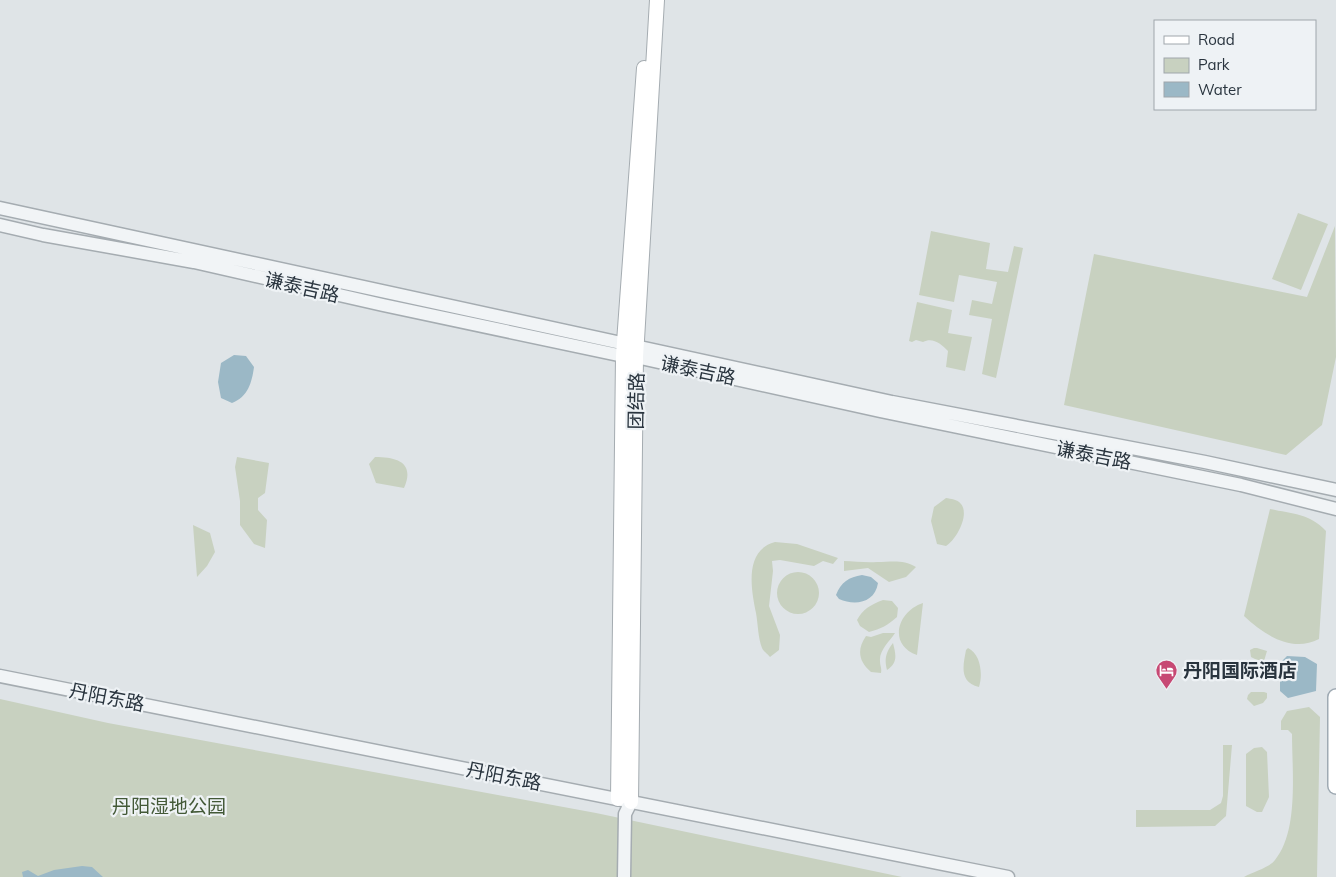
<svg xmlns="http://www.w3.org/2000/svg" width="1336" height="877" font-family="Mulish,'Noto Sans SC',sans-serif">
	<rect width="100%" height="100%" fill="#dfe4e7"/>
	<!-- green -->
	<path fill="#c8d1c0" d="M1298,213L1328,224L1301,290L1272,279Z
		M1335,226L1336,357L1322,425L1286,455L1064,405L1094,254L1307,297Z
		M931,231L990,243L986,269L1008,272L1014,246L1023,248L996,378L982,374L992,319L969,315L972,300L992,304L997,282L959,275L954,302L919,295Z
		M917,302L952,310L948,333L972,337L965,371L946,367L948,351C941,344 933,337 923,342L916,340L912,342L909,341Z
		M237,457L269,463L265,493L258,498V510L267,520L265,548L254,544L240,525V501L235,467Z
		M375,457C398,457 415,463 404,488L376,483L369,464Z
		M946,498C951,499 957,499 961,504C970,515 956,540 946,546L937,544L931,521L934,507Z
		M1270,509C1293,514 1309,513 1326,531L1319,639C1292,653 1264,635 1244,616Z
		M193,525L210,533L215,552L207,566L197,577Z
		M775,542L797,544L838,558L833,564L823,561L814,566L780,560L772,561L773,571L769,606L780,635L779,650L770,657C768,654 763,651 762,648C758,638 758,624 756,613C751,589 744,550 775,542Z
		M844,561C854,561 866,563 877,562C891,562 903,559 916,567L906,577L889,582L868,568L844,571Z
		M777 593a21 21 0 1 1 42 0a21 21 0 1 1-42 0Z
		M883,600L892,601L898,608L897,617C888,625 881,629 869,632L860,626L857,620C863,609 870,605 883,600Z
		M923,603L917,655C887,644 898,611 923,603Z
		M883,633H895C890,641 879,650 880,661C880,666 882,668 881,673L871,672C858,661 857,649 866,636L871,637Z
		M893,643C896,655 898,663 887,670C884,659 886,652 893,643Z
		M968,648C981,654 983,675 979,687C959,682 963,666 966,650Z
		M1254,648H1257L1267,651L1264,661L1257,660L1251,657L1250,650Z
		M1251,692H1264L1267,693V698L1263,703L1254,706L1247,699L1248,695Z
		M0,699L108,723L596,813L902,877H0Z
		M1309,707L1320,717L1317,877H1244C1253,872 1269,868 1275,860C1299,831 1292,771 1292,734L1288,730H1281V721L1287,711Z
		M1223,745H1232L1226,816L1215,826L1136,827V810H1210L1221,803L1223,796Z
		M1262,747L1267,752L1269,797L1262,812H1257L1246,806V754L1254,748Z"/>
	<!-- water -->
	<path fill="#9bb8c6" d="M234,355L246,356L254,367C252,382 248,397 232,403L221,398L218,382L221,363Z
		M862,575L871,577L878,583C875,603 855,606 839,599L836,595C841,582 849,577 862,575Z
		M1287,656L1305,657L1317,664L1316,691L1288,698L1280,691V663Z
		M82,866L92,867L103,877H23L22,872L28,870L38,876L54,870Z"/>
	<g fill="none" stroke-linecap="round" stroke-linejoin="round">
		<defs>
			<path id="tertiary" d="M0,208L892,402L1205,462L1336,490
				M0,225L43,235L194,262L383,305L623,356L636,357L880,411L1241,485L1336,509
				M0,676L1008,877
				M624,877L625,814L631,802"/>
			<path id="secondary" d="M618,799L623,356L644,68
				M631,802L636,357L657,0"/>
			<path id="primary" d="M1336,697V786"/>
		</defs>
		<!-- tertiary casing -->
		<use href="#tertiary" stroke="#a5acb1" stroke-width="15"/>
		<!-- secondary casing -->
		<use href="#secondary" stroke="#a5acb1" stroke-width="16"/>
		<!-- primary casing -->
		<use href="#primary" stroke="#9faab3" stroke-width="18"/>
		<!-- tertiary -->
		<use href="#tertiary" stroke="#f1f4f6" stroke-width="12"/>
		<!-- secondary -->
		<use href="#secondary" stroke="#fff" stroke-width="14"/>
		<!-- primary -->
		<use href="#primary" stroke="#fff" stroke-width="15"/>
	</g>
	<!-- icons -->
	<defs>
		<symbol id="hotel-pin" viewBox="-11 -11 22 30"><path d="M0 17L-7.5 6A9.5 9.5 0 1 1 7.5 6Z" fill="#c74974" stroke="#eef2f5"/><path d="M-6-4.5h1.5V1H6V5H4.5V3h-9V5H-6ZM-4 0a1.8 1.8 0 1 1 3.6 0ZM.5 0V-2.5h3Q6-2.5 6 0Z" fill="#fff"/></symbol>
	</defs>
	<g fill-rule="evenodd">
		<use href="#hotel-pin" x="1154" y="658" width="25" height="34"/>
	</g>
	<g text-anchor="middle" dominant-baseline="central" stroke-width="4.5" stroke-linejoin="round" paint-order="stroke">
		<!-- street labels -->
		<g font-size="19" fill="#29343e" stroke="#eef2f5">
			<text transform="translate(302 287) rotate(13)">谦泰吉路</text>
			<text transform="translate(698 370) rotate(12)">谦泰吉路</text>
			<text transform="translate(636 401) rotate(-89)">团结路</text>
			<text transform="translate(1094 455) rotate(11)">谦泰吉路</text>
			<text transform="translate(107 697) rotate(11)">丹阳东路</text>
			<text transform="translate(504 776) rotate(11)">丹阳东路</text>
		</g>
		<!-- poi labels -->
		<g font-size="19" font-weight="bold" fill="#29343e" stroke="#eef2f5" text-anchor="start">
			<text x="1183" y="670">丹阳国际酒店</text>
		</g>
		<!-- park labels -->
		<g font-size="19" fill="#435937" stroke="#eef2f5">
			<text x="169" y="806">丹阳湿地公园</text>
		</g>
	</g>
	<!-- legend -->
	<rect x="1154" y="20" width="162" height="90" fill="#eef2f5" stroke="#9fa6ac"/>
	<rect x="1164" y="36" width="25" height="8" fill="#ffffff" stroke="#9fa6ac"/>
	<text x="1198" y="45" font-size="15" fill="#29343e">Road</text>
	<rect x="1164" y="58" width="25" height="15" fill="#c8d1c0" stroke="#9fa6ac"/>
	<text x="1198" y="70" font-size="15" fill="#29343e">Park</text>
	<rect x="1164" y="82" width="25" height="15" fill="#9bb8c6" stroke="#9fa6ac"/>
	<text x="1198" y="95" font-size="15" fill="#29343e">Water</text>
</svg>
